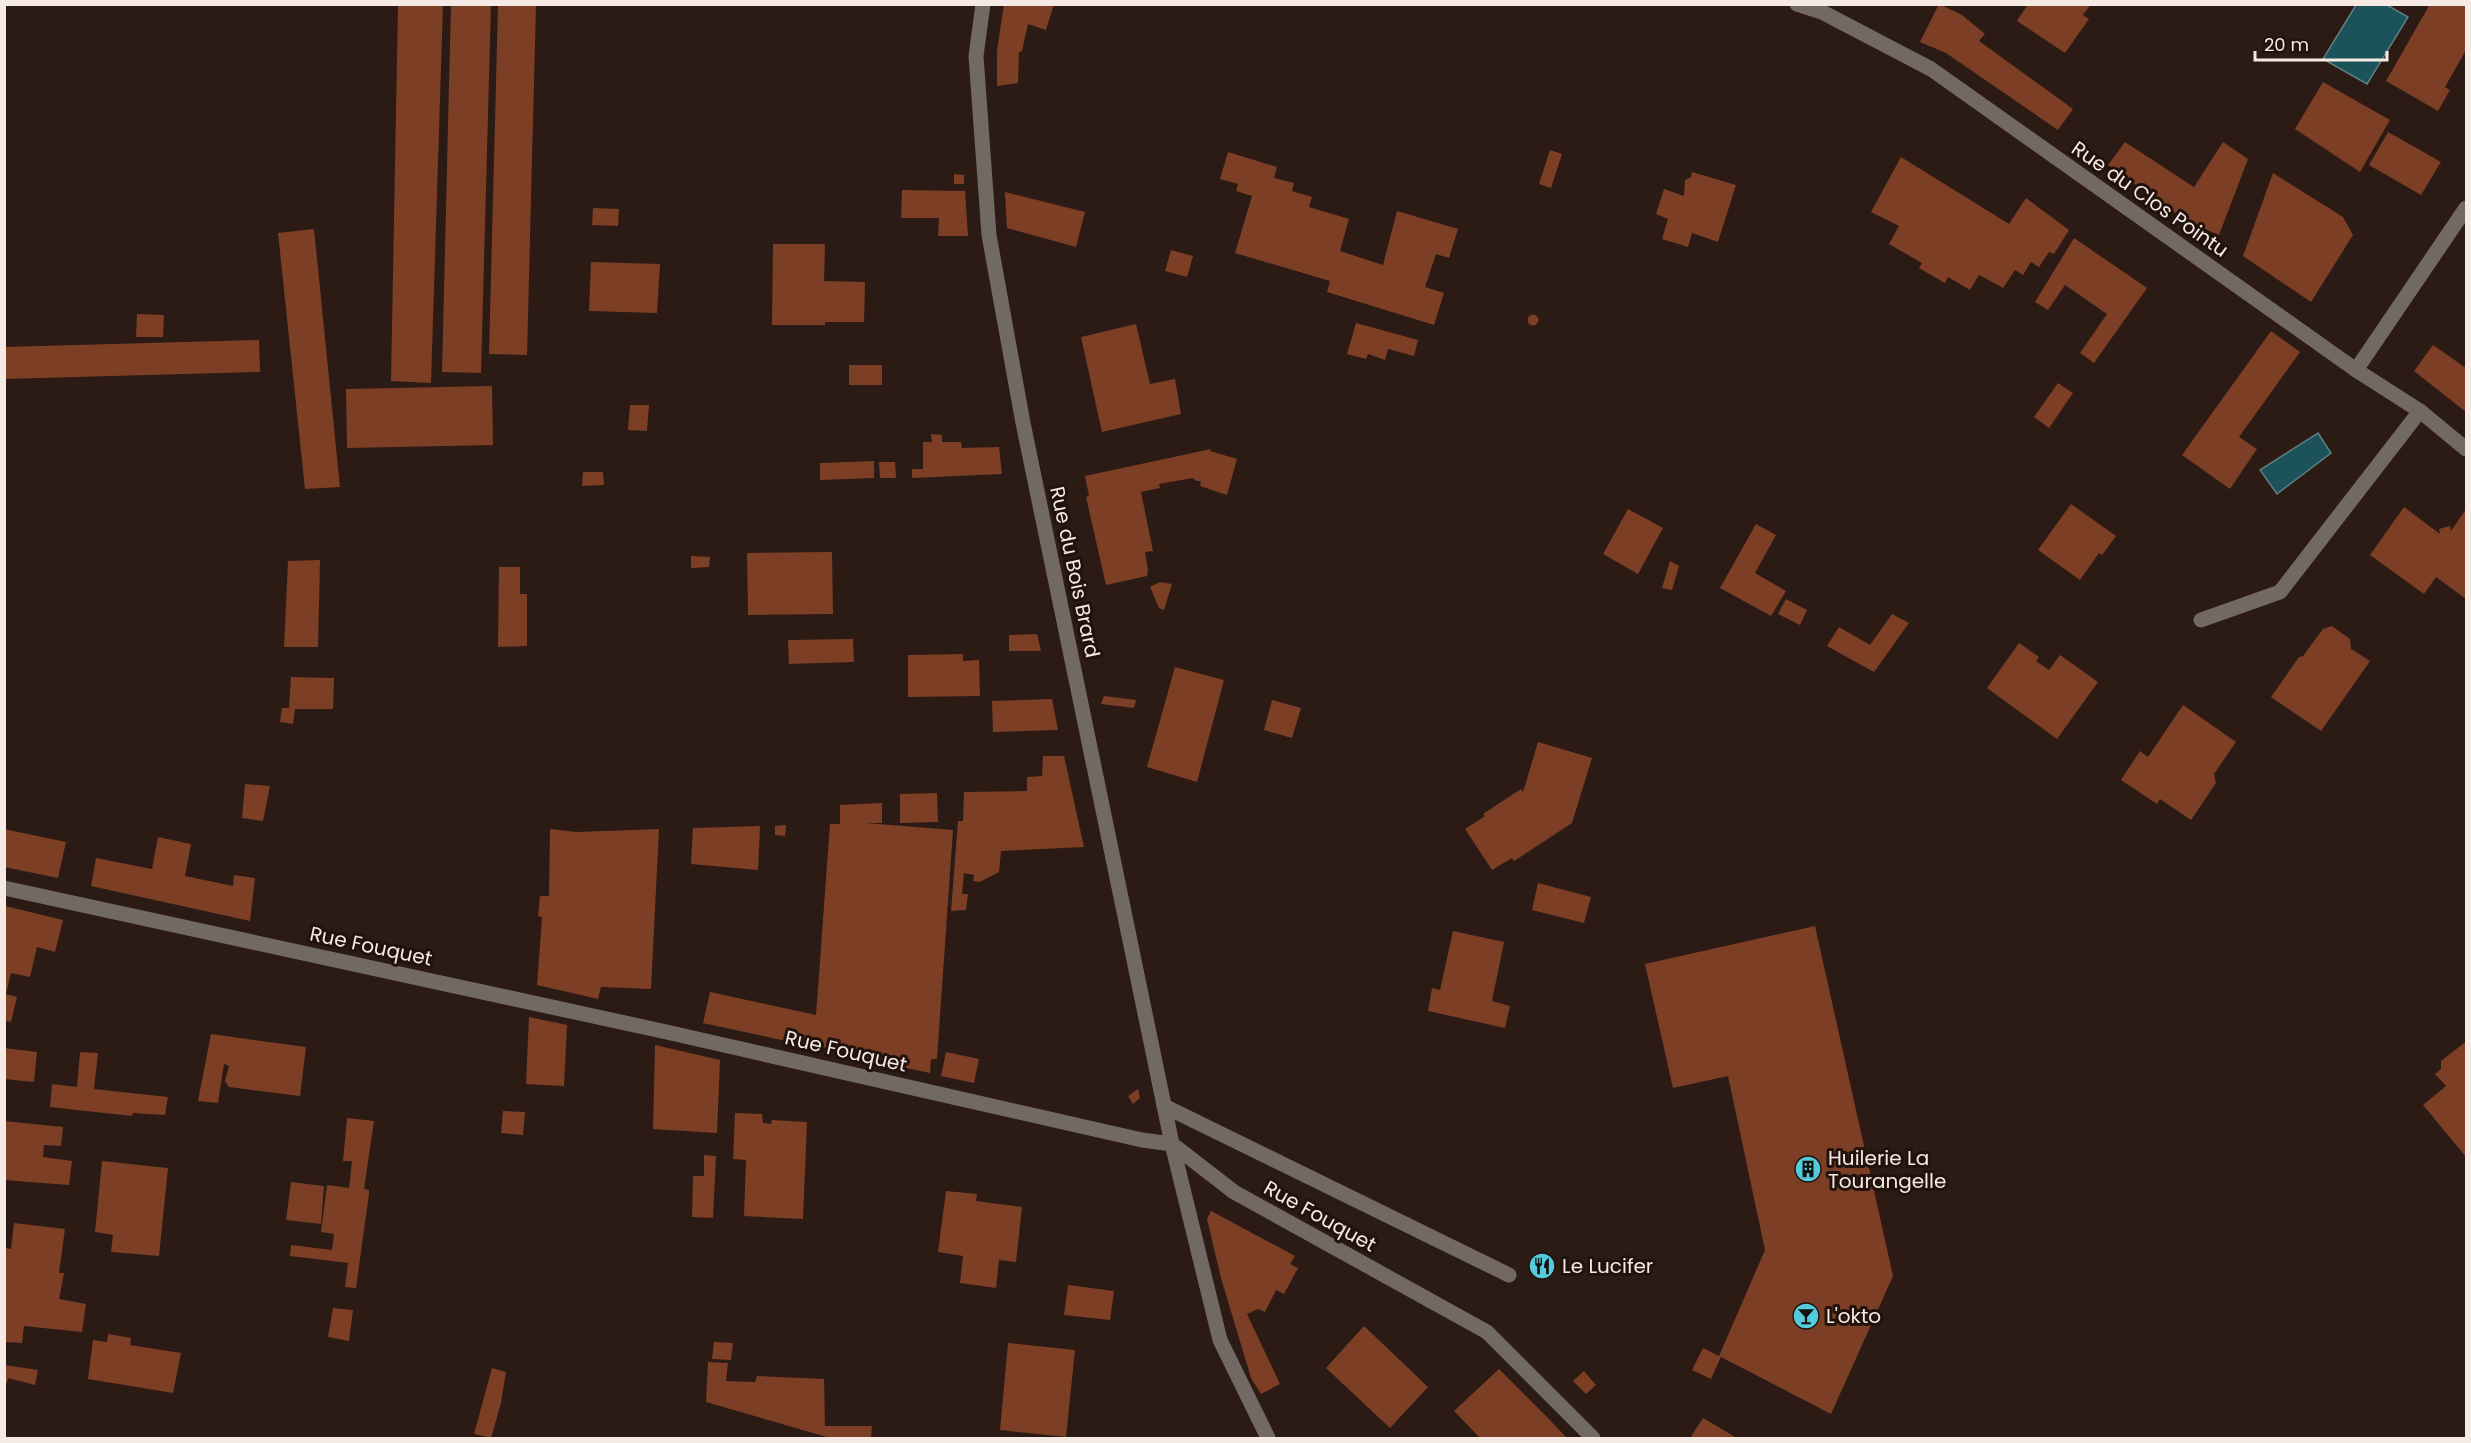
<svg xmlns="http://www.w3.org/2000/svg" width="2471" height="1443" font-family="Poppins,sans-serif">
	<rect width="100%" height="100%" fill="#2b1b14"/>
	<!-- water -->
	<path fill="#1c5259" stroke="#5d8083" stroke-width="1.5" d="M2356,5H2387L2408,17L2367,84L2323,59Z
		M2318,433L2331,453L2277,494L2260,470Z"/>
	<!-- building -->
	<path fill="#7c3e25" d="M398,4H443L431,383L391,381Z
		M451,4H491L481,373L442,372Z
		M498,4H536L527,355L489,354Z
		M1004,4H1054L1046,30L1028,24L1022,51L1019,52L1018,83L997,86V51Z
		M1939,4L1962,15L1985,34L1979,41L2073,109L2058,130L1946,53L1920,42Z
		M2028,4H2091L2083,15L2089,19L2065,53L2017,21Z
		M2430,4H2466V50L2445,87L2450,90L2438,111L2386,81Z
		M2323,82L2390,120L2360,172L2295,129Z
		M2388,132L2441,162L2421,195L2369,165Z
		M2125,142L2194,187L2223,142L2248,159L2219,235L2188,222L2108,165Z
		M1550,150L1562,154L1551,188L1539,184Z
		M1228,152L1277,167L1274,178L1294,183L1292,191L1312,197L1309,207L1349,219L1340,251L1383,265L1397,211L1458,229L1449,258L1436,254L1425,287L1444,293L1434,325L1327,292L1330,281L1235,253L1252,196L1236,191L1238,184L1220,179Z
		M1901,157L2009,224L2026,198L2069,230L2054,254L2049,252L2039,267L2031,262L2023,275L2015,270L2003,288L1979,275L1970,290L1948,277L1945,283L1919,268L1922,263L1889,244L1899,226L1871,212Z
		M1692,172L1736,185L1718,242L1692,233L1688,247L1662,239L1668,219L1656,214L1664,189L1684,196L1685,180L1691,177Z
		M2273,173L2343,217L2353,235L2311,302L2243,256Z
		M954,174L964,175V184H954Z
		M902,190L965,191L968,236H938L939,218H901Z
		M1005,192L1085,212L1076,247L1007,228Z
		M593,208L619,209L618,226L592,225Z
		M314,229L340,487L305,489L278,233Z
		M2074,238L2147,288L2094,363L2080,353L2107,314L2065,285L2048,310L2035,302Z
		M773,244H825L824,281L865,282L864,322H825V325H772Z
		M1171,250L1193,256L1187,277L1165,271Z
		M591,262L660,264L657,313L589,311Z
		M137,314L164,315L163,337H136Z
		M1527.5 320a5.5 5.5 0 1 1 11 0a5.5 5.5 0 1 1-11 0Z
		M1356,323L1418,340L1414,356L1388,349L1385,360L1368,354L1366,359L1347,354Z
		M1136,324L1150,384L1175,379L1181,414L1102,432L1081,337Z
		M2271,331L2300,352L2239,437L2257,449L2230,489L2182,455Z
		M259,340L260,372L4,379V347Z
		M2433,345L2466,368V412L2414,371Z
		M849,365H882V385H849Z
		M2058,383L2073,393L2049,428L2034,417Z
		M492,386L493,445L347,448L346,389Z
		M630,405H649L647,431L628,430Z
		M931,434L942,435V442H961L962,448L999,447L1002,474L912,478V469H923V442H932Z
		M1211,449L1210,451L1237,459L1227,495L1200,486L1201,481H1196L1193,478L1159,484L1160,488L1141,492L1153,551L1145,552L1148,570L1147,576L1106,585L1086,497L1089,496L1085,476Z
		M874,461V478L820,480V463Z
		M879,462H895L896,478H880Z
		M583,472H603L604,485L582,486Z
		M2071,504L2116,536L2102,555L2099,553L2080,580L2038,550Z
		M2404,507L2440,534L2439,529L2450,526L2451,531L2466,509V599L2436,577L2424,594L2370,555Z
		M1628,509L1663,528L1638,574L1603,554Z
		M1756,524L1776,535L1755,573L1786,591L1771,616L1720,588Z
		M832,552L833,614L748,615L747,553Z
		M691,556L710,557L709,567L691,568Z
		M320,560L318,647H284L288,561Z
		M1670,561L1679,566L1672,590L1662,588Z
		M499,567H520V594H527V646L498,647Z
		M1160,582L1172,584L1164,610L1159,608L1150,587Z
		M1786,599L1807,610L1800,625L1778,614Z
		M1892,614L1909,623L1874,672L1827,646L1839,627L1870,645Z
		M2332,626L2350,639L2351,649L2370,661L2321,731L2271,697L2299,657L2303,656L2323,629Z
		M1037,634L1041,651H1009V635Z
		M853,639L854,662L789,664L788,640Z
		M2019,643L2039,657L2036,661L2049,670L2060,655L2098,682L2057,739L1987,688Z
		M963,654V661L979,660L980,696L908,697V655Z
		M1175,667L1224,680L1197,782L1147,767Z
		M291,677L334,678L333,709H295L293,724L280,722L282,708H289Z
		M1104,696L1136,700L1134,708L1101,704Z
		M1052,699L1058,730L993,732L992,701Z
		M1272,700L1301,708L1292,738L1264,730Z
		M2183,705L2236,742L2214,774L2216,783L2191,820L2160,799L2157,804L2121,780L2140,751L2148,757Z
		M1538,742L1592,758L1572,823L1514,861L1512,858L1492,870L1465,829L1485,816L1483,814L1521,789L1523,792Z
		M1043,756H1064L1084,847L1001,851L999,872L980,882L973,881L974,875L964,873L962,894H968L966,910L951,911L958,821H963L964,792L1027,791V777L1042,776Z
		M245,784L270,786L263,821L242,818Z
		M937,793L938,822L900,823V794Z
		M882,803V823H866L953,830L937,1059H931L930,1073L855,1057L857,1051L809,1046L703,1023L710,992L816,1015L830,824H840V805Z
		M786,825L785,836L775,835V826Z
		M760,826L758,870L691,864L693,828Z
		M4,829L66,842L58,878L4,867Z
		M550,829L576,832L659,829L651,989L601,987L598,999L537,985L542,917L538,916L540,896H549Z
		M158,837L191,844L185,876L233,886L234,875L255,878L250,921L91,886L96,858L152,869Z
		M1538,883L1591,897L1584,923L1532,910Z
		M5,906L63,920L55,952L37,947L30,977L11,973L6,994L17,997L11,1022L4,1020Z
		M1815,926L1893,1276L1831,1414L1721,1357L1711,1379L1692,1370L1703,1348L1719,1356L1765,1250L1728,1076L1673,1088L1645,964Z
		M1453,931L1504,942L1492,1001L1510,1006L1505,1028L1428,1011L1432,988L1440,990Z
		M529,1017L567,1025L564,1086L526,1084Z
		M211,1034L306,1047L300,1096L229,1087L225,1081L229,1066L224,1064L218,1103L198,1101Z
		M2464,1043H2466V1157L2423,1105L2446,1086L2435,1074L2441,1069V1061Z
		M655,1045L720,1060L717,1133L653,1129Z
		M4,1048L37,1052L34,1082L4,1079Z
		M80,1052L98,1053L94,1089L168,1097L165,1115L133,1113L132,1116L50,1107L52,1084L77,1087Z
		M946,1052L979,1059L974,1083L941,1076Z
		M1138,1089L1140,1098L1133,1104L1128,1096Z
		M503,1111L525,1112L523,1135L501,1133Z
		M735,1113L762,1114L763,1123L771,1124L772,1120L807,1122L803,1219L744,1216L746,1160L733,1159Z
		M347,1118L374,1121L364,1189L369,1190V1194L356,1288L345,1287L348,1263L290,1256L291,1245L332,1250L334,1234L321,1232L327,1185L349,1188L352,1161H343Z
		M4,1121L63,1127L61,1146L44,1145L43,1157L72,1161L69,1185L4,1180Z
		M704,1155L716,1156L713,1218L692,1217L693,1176H704Z
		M102,1161L168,1168L159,1256L111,1252L113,1235L95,1232Z
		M291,1182L324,1186L321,1224L286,1220Z
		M946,1191L977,1194L976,1201L1022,1207L1016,1262L999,1260L996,1288L960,1283L963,1256L938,1252Z
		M1211,1211L1295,1256L1290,1264L1298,1268L1284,1294L1276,1290L1265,1312L1258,1309L1247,1314L1280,1384L1261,1394L1251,1378L1221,1278L1207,1219Z
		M14,1223L65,1229L59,1273H64L59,1299L86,1304L82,1332L24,1326L22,1343L5,1342V1259L6,1248L11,1249Z
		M1068,1285L1114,1291L1110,1320L1064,1315Z
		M333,1308L353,1310L349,1341L328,1337Z
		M1364,1326L1428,1387L1390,1428L1326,1368Z
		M108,1334L131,1338L130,1345L181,1353L173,1393L88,1379L93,1340L107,1342Z
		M714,1342L733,1343L731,1360L712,1359Z
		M1008,1343L1075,1350L1066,1437L1000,1430Z
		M708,1362L728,1363L726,1381L755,1382L757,1376L824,1379L825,1426H872L871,1438H830L706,1402Z
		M4,1365L38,1370L35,1385L8,1378L7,1383H4Z
		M492,1368L506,1372L501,1403L491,1438L474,1434Z
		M1499,1369L1545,1415L1567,1438H1480L1454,1411Z
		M1584,1371L1596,1385L1586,1394L1573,1381Z
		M1703,1418L1737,1438H1690Z"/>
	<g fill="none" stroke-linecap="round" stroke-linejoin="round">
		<!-- service -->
		<path stroke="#726965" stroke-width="15" d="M2356,370L2466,208
			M2201,620L2280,592L2420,411
			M1164,1106L1509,1275"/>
		<!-- minor -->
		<path stroke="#726965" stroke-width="15" d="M983,4L976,56L989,235L1023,423L1172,1144L1220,1340L1268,1438
			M1797,4L1822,12L1931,69L2356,370L2420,411L2466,449
			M4,888L662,1031L1142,1140L1172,1144L1234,1192L1487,1332L1593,1438"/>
	</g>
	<!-- icons -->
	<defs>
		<symbol id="building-disc" viewBox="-11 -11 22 22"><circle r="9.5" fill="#53cbdb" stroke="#21120c"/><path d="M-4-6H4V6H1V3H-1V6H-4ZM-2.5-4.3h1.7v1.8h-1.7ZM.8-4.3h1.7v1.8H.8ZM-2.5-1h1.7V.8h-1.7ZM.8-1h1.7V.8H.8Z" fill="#111"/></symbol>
		<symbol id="restaurant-disc" viewBox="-11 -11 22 22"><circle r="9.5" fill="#53cbdb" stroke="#21120c"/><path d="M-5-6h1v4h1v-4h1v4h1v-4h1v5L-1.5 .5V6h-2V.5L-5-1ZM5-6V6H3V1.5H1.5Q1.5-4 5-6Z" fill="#111"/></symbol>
		<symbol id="bar-disc" viewBox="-11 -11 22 22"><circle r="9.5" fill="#53cbdb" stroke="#21120c"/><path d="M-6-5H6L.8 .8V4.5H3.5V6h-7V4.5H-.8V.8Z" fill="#111"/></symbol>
	</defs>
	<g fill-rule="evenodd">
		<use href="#building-disc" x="1793" y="1154" width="30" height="30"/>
		<use href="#restaurant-disc" x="1527" y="1251" width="30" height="30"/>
		<use href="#bar-disc" x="1791" y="1301" width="30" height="30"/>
	</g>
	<g text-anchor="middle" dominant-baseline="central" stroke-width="6" stroke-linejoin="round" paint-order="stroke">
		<!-- street labels -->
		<g font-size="20" fill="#f6eae5" stroke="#21120c">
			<text transform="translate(2150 199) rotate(35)">Rue du Clos Pointu</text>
			<text transform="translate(1075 572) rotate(78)">Rue du Bois Brard</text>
			<text transform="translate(371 946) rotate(12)">Rue Fouquet</text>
			<text transform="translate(846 1051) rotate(13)">Rue Fouquet</text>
			<text transform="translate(1320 1216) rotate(29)">Rue Fouquet</text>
		</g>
		<!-- poi labels -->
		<g font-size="20" fill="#f6eae5" stroke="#21120c" text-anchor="start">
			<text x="1828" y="1158">Huilerie La<tspan x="1828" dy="23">Tourangelle</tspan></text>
			<text x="1562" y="1266">Le Lucifer</text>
			<text x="1826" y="1316">L'okto</text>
		</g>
	</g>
	<!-- border -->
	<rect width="2471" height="1443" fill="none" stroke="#f6eae5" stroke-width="12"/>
	<!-- scale -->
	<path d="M2255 51v9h132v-9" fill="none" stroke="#f6eae5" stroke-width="3"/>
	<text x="2264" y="51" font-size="18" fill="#f6eae5" stroke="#21120c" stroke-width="4.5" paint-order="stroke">20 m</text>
</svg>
